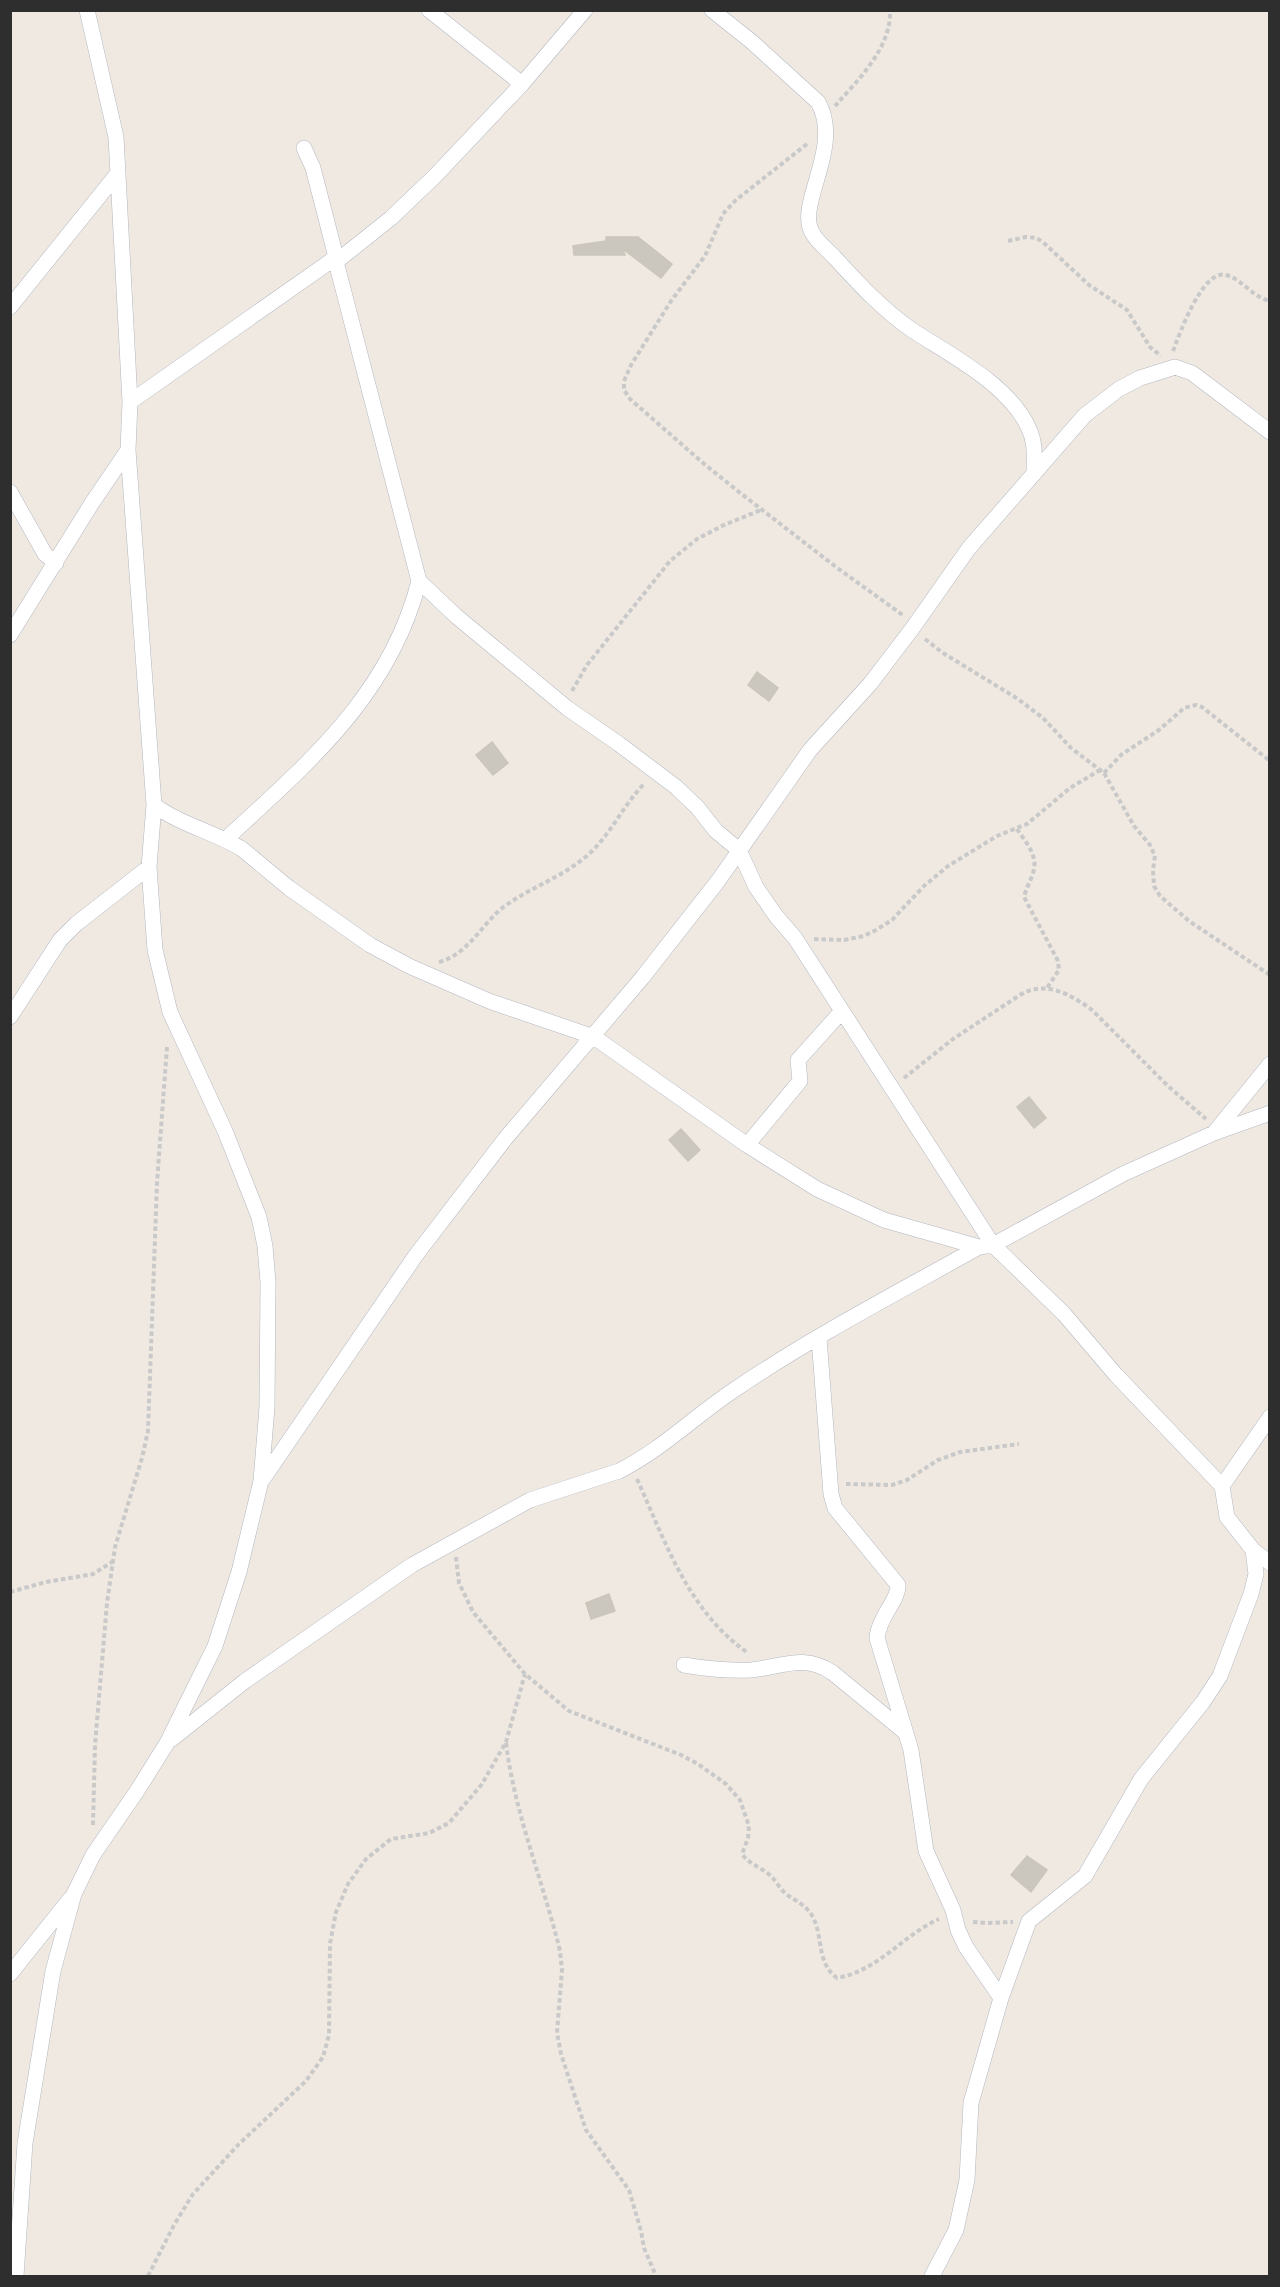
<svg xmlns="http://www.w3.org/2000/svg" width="1280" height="2287" font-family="Mulish,sans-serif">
	<rect width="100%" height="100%" fill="#efe9e1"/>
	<!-- building -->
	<path fill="#cbc7bf" stroke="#cbc5ba" stroke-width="1.5" d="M606,237H638L672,264L661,278L623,249L625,255H574L573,246L606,241Z
		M757,672L778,688L769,701L748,685Z
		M492,742L508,763L493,775L476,755Z
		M1029,1097L1046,1118L1034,1128L1017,1107Z
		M681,1129L700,1150L688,1161L669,1140Z
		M609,1594L615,1611L591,1619L586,1603Z
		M1027,1856L1047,1870L1031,1892L1011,1875Z"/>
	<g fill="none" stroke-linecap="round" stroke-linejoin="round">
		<defs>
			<path id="street" d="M429,10L522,84
				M712,10L752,42L818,102C844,148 794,206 813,234C818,243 828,250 835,258C858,283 883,310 912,330C950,355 1010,385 1029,429C1036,443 1034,458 1034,474
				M304,148L313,168L337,261
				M10,307L118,173
				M130,402L335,258L337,261L391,218L435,176L522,84L585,10
				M10,492L45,554L56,563
				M419,581L456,616L567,708L619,744L676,787L697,807L716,831L739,850L756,887L776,916L795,938L993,1245L1064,1314L1116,1375L1222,1486L1227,1517L1253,1550L1256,1574L1251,1594L1220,1676L1203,1702L1141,1779L1085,1876L1029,1921L1001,1998L971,2103L967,2180L956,2230L932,2276
				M10,635L92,503L128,450
				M154,805C181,825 214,832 242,849L289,888L370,945L409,966L489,1001L594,1037L747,1145L817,1189L884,1220L979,1247
				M226,839C308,763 390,695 419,581L335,258
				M10,1017L60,940L76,924L149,867
				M1214,1133L1270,1064
				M747,1145L800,1081L798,1060L842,1011
				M819,1338L831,1494L835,1508L898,1585C899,1600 879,1616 877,1638L911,1750L926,1851L953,1910L958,1930L966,1947L1001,1998
				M263,1479L416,1255L505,1139L642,978L718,881L810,750L870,684L912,629L969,548L1085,415L1119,389L1140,378L1175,367L1192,373L1270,432
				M1222,1486L1270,1417
				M1253,1550L1270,1563
				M684,1665C707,1669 728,1671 751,1670C782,1667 804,1653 833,1673L906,1733
				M172,1739L245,1681L412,1565L530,1500L619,1471C661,1450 695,1416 734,1390C812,1337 897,1293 979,1247L993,1245L1123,1174L1214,1133L1270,1113
				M10,1974L70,1899
				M16,2276L25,2143L53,1971L74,1894L93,1855L137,1791L167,1743L215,1646L239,1572L261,1481L267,1407L268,1282L265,1246L259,1217L225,1131L170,1012L155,950L149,867L154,805L128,450L130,402L116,137L87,10"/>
		</defs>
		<!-- street casing -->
		<use href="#street" stroke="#b4b7c1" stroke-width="16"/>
		<!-- path -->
		<path stroke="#c9c9c9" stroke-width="4" stroke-dasharray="4.5 3" stroke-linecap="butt" d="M835,106C858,80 892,47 890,10
			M807,144L736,200L723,214L705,256L671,301L631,365L624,381V390L630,399L703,463L739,492L836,567L904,616
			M1008,241L1026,237L1037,238L1045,244L1089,285L1127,310L1150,347L1161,356
			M1173,351C1179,335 1203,268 1226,275C1242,279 1252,297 1270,301
			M925,639L943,653L1018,699L1043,718L1071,748L1104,773L1134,826L1150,845L1155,856L1153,870L1154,886L1160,896L1189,921L1270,975
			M572,691L587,665L670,561L697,539L724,525L761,510
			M1104,773L1121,755L1159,730L1184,708L1196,705L1202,707L1270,761
			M1017,829C1025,841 1037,854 1034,869C1032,879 1026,888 1024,897L1058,961L1059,970L1047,988
			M814,939L844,940L864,936L876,930L892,920L924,886L948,866L997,836L1027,824L1070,788L1100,770
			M439,962C468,954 480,927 501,909C529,887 565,877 591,852C612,832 624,804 645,783
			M904,1078L953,1039L1020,995C1044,980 1071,994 1092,1010L1169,1087L1206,1119
			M637,1479C666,1543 688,1611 748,1653
			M846,1484L892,1485L907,1480L938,1460L960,1452L1019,1444
			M456,1557L459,1583L473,1612L525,1674L569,1711L681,1755L698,1764L726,1784L740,1800L749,1826L748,1838L742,1854C750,1865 761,1867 771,1876C776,1881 780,1889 786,1894C797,1902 807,1905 814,1919C823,1940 817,1963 837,1978C878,1971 903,1935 939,1919
			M10,1592L46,1582L93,1574L112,1562
			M506,1743C515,1815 543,1881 560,1951L562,1970L557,2033L561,2054L586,2130L629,2190L641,2231L644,2248L656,2276
			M93,1825L95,1745L107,1603L115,1547L142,1458L148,1431L157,1183L167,1047
			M973,1922L986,1923L1013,1922
			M148,2276L174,2225L193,2194L239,2144L306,2081L323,2057L329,2035L330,1944L336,1912L348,1884L366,1859L391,1839L429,1833L449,1823L482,1784L506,1742L525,1674"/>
		<!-- street -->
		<use href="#street" stroke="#fff" stroke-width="15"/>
	</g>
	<!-- border -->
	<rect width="1280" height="2287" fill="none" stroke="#2e2e2e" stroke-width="24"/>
</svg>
